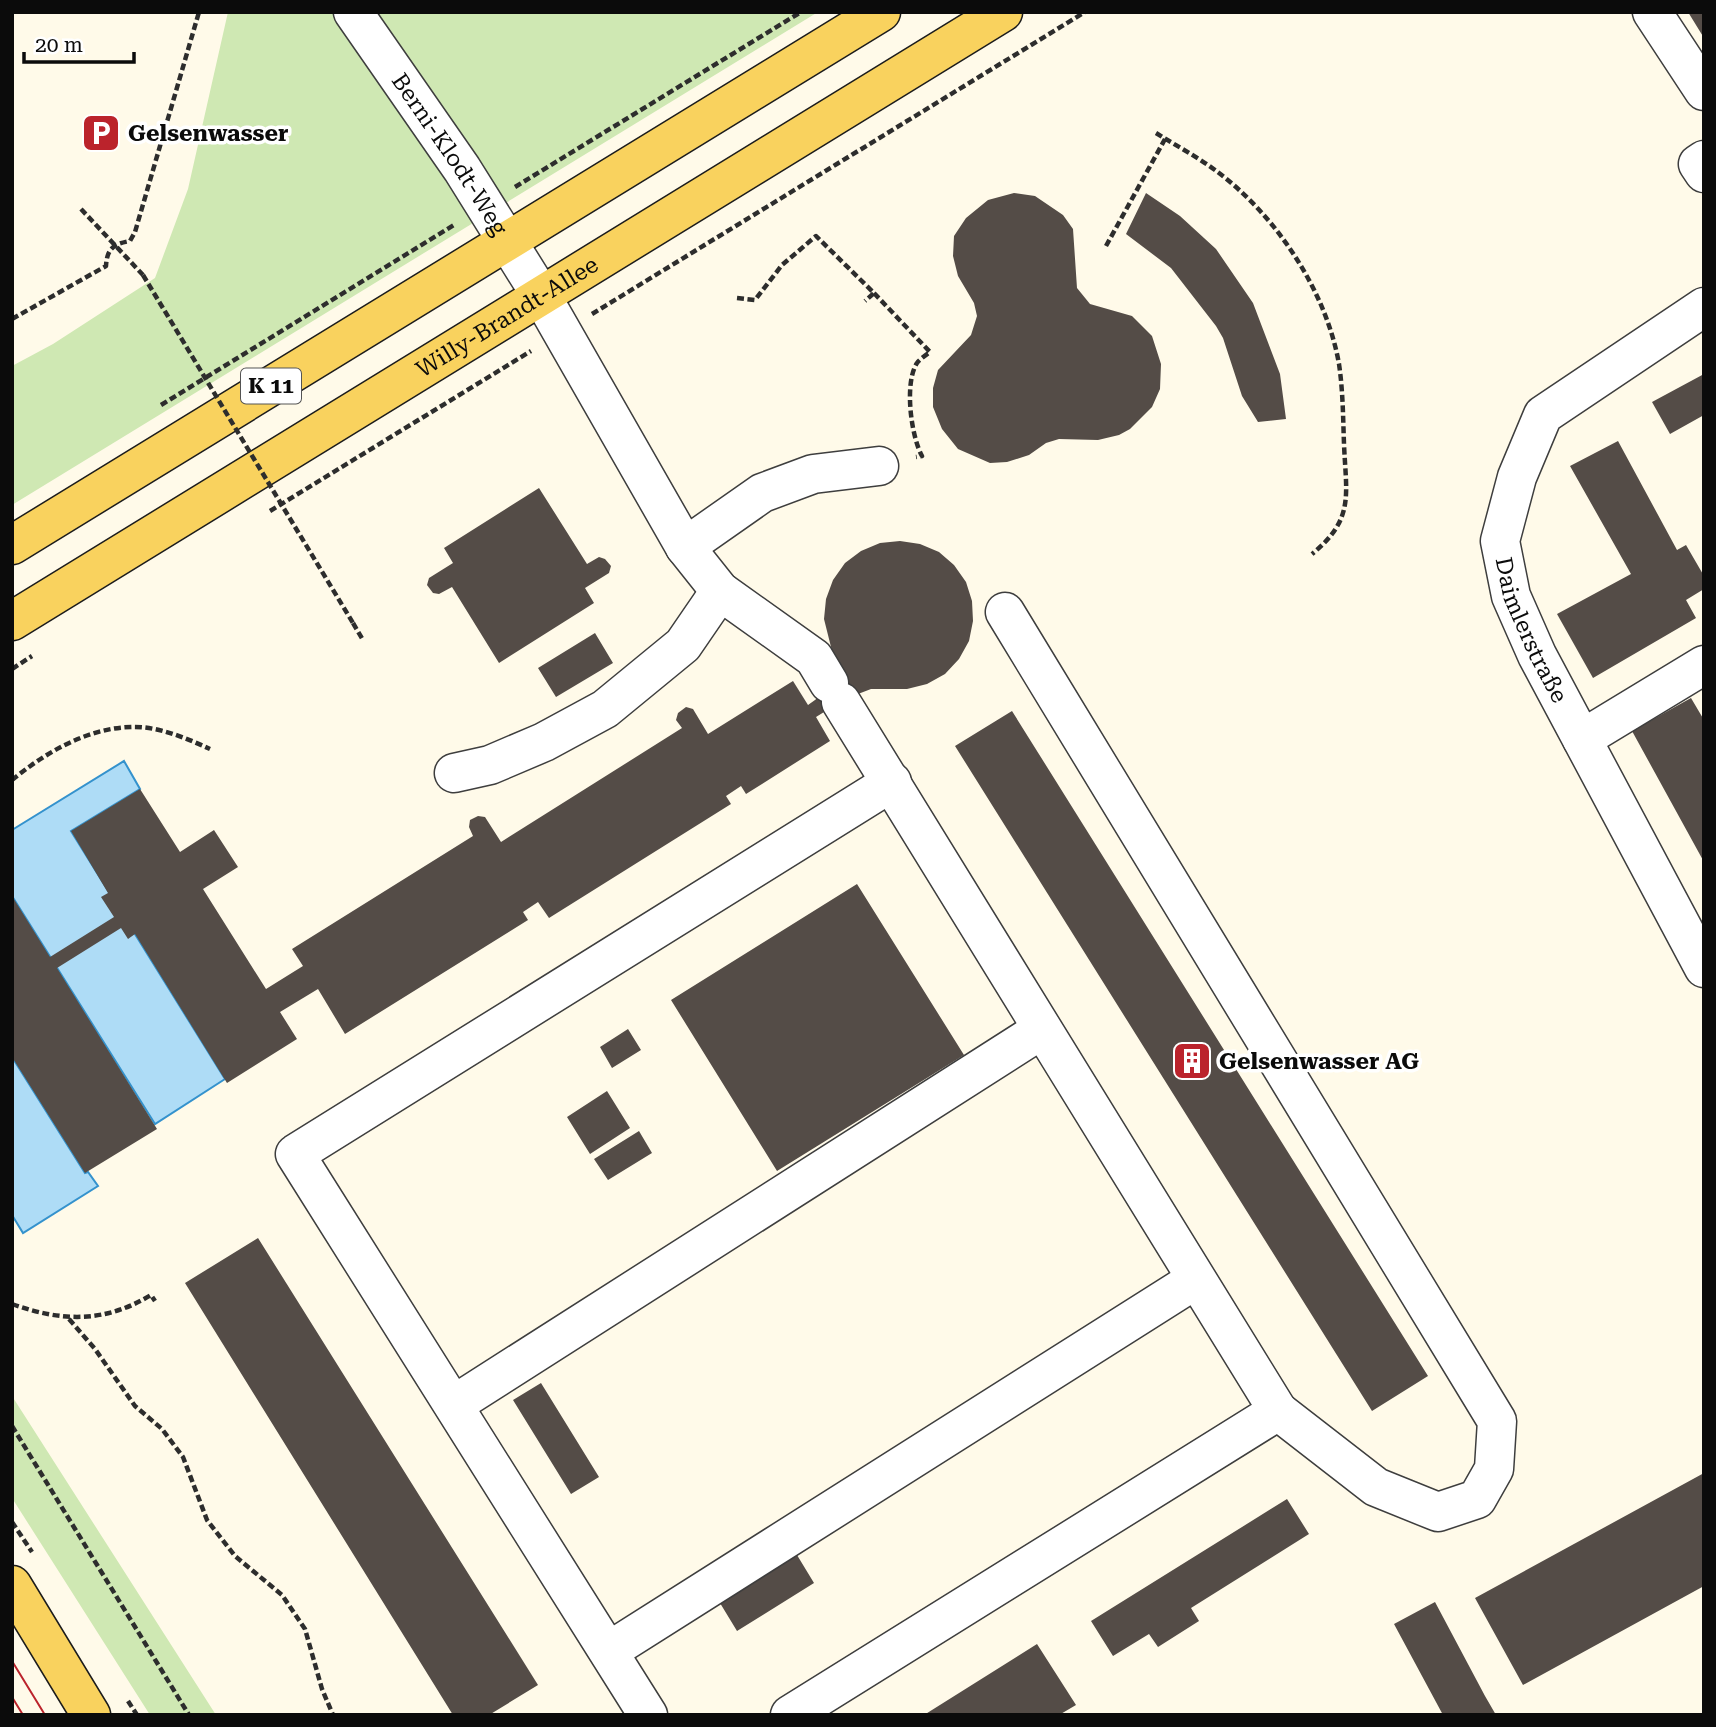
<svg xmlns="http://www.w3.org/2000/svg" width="1716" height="1727" font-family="'Roboto Serif',serif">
	<rect width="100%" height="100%" fill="#fffae9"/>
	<!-- green -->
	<path fill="#cfe8b3" d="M228,12H818L12,505V366L53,344L155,278L188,189Z
		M12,1396L216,1715H150L12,1498Z"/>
	<!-- water -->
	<path fill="#aedcf6" stroke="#3492cd" stroke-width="2" d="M124,761L140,789L71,831L225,1079L155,1124L12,896V830Z
		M12,1057L85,1173L88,1172L98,1186L23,1233L12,1215Z"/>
	<!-- building -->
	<path fill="#544c47" d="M1688,12H1704V38Z
		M1014,193L1035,196L1063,215L1073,229L1077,288L1090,304L1132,316L1152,336L1161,364L1160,389L1152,407L1130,429L1119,435L1098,440L1059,439L1046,443L1029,455L1007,462L990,463L958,449L942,429L933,407V388L938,370L971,335L977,316L974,303L958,276L953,256L954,236L966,218L988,200Z
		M1146,193L1180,216L1216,249L1253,303L1280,374L1286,419L1258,422L1242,396L1223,338L1216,326L1171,268L1126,234Z
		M1704,374V415L1670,434L1652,402Z
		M1618,441L1677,550L1686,545L1704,576V589L1686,600L1696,618L1593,678L1557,614L1631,574L1570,466Z
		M539,488L587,564L599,557L605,559L611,566L609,573L585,588L594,603L499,663L452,587L439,594L433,593L427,585L429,578L453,563L444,548Z
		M900,541L920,544L939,552L954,565L966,582L972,601L973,621L969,641L959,659L945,674L927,684L907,689H871L845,699L816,717L830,741L746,794L741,786L726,796L731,804L549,918L538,902L523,912L528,920L345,1034L318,989L280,1012L297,1039L227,1083L135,934L128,939L121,928L57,968L157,1129L85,1173L12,1057V896L50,957L114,917L101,897L108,893L71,831L140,789L180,852L214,830L238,867L203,889L266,989L303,966L292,949L473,836L469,827L470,820L478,816L485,817L501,842L682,728L676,720L678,713L686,707L693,709L708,734L793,681L808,705L815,700L825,691L834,659L824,619L826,599L833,580L845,563L861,551L880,543Z
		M595,633L613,663L556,697L538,668Z
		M1691,698L1704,720V862L1632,731Z
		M1012,711L1428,1376L1372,1411L955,746Z
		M857,884L964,1055L777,1171L671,1000Z
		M628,1029L641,1050L612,1068L600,1047Z
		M607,1091L630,1128L590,1154L567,1117Z
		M639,1131L652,1153L608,1180L594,1159Z
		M258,1238L538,1685L489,1715H453L185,1283Z
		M541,1383L599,1477L571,1494L513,1400Z
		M1704,1473V1586L1523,1685L1475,1598Z
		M1287,1499L1309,1534L1191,1608L1199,1621L1158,1647L1149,1634L1113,1656L1091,1621Z
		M797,1555L814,1583L737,1631L720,1603Z
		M1435,1602L1485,1696L1496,1715H1443L1394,1624Z
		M1037,1644L1076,1705L1059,1715H924Z"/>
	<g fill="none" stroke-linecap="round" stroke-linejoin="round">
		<defs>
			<g id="minor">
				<path id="s1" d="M353,12L462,169L542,297L685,547L720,591L814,658L829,683"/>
				<path d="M1652,12L1704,91"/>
				<path d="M1704,160L1698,164L1704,173"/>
				<path id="s2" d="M1704,307L1543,415L1517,477L1500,541L1511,596L1537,655L1704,968"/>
				<path d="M685,547L762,493L813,474L879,466"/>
				<path d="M1005,612L1497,1421L1494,1469L1477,1499L1438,1512L1376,1487L1278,1411"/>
				<path d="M1582,739L1704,665"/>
				<path d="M454,773L490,765L544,742L605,709L683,645L720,591"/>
				<path d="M455,1404L1041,1030"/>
				<path d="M609,1651L1195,1280"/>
				<path d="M648,1715L295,1154L892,782"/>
				<path d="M790,1715L1278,1411L841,702"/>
			</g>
			<g id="major">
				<path d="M12,545L881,12"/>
				<path id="s3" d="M12,621L1003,12"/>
				<path d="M12,1585L91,1715"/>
			</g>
		</defs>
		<!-- minor casing -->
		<use href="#minor" stroke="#3e3e3e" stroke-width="41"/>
		<!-- major casing -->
		<use href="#major" stroke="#1c1c1c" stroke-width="41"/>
		<!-- path -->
		<path stroke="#2d2d2d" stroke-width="4.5" stroke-dasharray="7 3.5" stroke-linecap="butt" d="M1156,133C1175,145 1196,156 1215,170C1275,214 1326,290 1339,364C1343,391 1343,417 1344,444C1346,495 1355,519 1312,554
			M515,187L801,12
			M81,209L143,275
			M1106,246L1165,139
			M874,293L930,352C926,355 920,359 917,363C904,383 911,436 922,456L916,457
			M737,298L755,300L782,265L816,236L874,293L865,301
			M592,314L1085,12
			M12,319L106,266C107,249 113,244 130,241L135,232L199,12
			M161,405L454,225
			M270,511L531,351
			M353,623L363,640
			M12,669L32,656
			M12,780C45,753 87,728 131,727C158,726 186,738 210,749
			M12,1304C62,1322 105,1323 151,1295L155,1301
			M69,1319L95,1349L135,1406L162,1429L183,1457L207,1520L235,1556L282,1595L305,1629L322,1689L333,1715
			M12,1426L189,1715
			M12,1522L32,1552
			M128,1701L137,1715"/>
		<!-- minor -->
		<use href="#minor" stroke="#fff" stroke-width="38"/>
		<!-- major -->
		<use href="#major" stroke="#f9d25e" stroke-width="38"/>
		<!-- tram -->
		<path stroke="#bb232c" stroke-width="2" d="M12,1661L45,1715
			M12,1697L23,1715"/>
		<!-- path-bridge -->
		<path stroke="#2d2d2d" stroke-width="4.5" stroke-dasharray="7 3.5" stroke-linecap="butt" d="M143,275L353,623"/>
	</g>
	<!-- icons -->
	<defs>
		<symbol id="parking-square" viewBox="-11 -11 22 22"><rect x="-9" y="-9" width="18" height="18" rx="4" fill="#bb232c" stroke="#fff"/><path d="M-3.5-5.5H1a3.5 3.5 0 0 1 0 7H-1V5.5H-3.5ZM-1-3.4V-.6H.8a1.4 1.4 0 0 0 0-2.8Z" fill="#fff"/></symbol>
		<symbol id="building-square" viewBox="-11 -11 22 22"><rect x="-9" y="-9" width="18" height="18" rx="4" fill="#bb232c" stroke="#fff"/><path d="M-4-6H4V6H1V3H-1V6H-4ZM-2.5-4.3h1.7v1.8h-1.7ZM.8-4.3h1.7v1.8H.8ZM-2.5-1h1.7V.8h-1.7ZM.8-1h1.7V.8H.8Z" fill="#fff"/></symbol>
	</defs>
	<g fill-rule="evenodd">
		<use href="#parking-square" x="79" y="111" width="44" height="44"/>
		<use href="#building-square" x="1170" y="1039" width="44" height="44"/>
	</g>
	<g text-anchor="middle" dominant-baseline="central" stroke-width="7" stroke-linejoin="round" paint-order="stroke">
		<!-- shield labels -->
		<rect fill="#fff" stroke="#545454" stroke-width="2" x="241" y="368.5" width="60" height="35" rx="5"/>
		<g font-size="21" font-weight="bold" fill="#0b0b0b">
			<text x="271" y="386">K 11</text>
		</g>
		<!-- poi labels -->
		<g font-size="23" font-weight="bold" fill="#0b0b0b" stroke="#fff" text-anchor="start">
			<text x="128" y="133">Gelsenwasser</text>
			<text x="1219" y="1061">Gelsenwasser AG</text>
		</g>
		<!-- street labels -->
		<g font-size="23" fill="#0b0b0b" stroke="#fff">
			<text stroke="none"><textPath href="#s1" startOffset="172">Berni-Klodt-Weg</textPath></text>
			<text stroke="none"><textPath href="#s3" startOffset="581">Willy-Brandt-Allee</textPath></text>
			<text stroke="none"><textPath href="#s2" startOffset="422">Daimlerstraße</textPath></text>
		</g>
	</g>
	<!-- border -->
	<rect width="1716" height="1727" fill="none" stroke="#0b0b0b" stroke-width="28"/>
	<!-- scale -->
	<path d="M24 52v10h110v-10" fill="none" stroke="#0b0b0b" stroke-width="3.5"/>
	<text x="35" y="52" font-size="21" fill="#0b0b0b" stroke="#ffffff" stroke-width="5" paint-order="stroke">20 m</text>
</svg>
